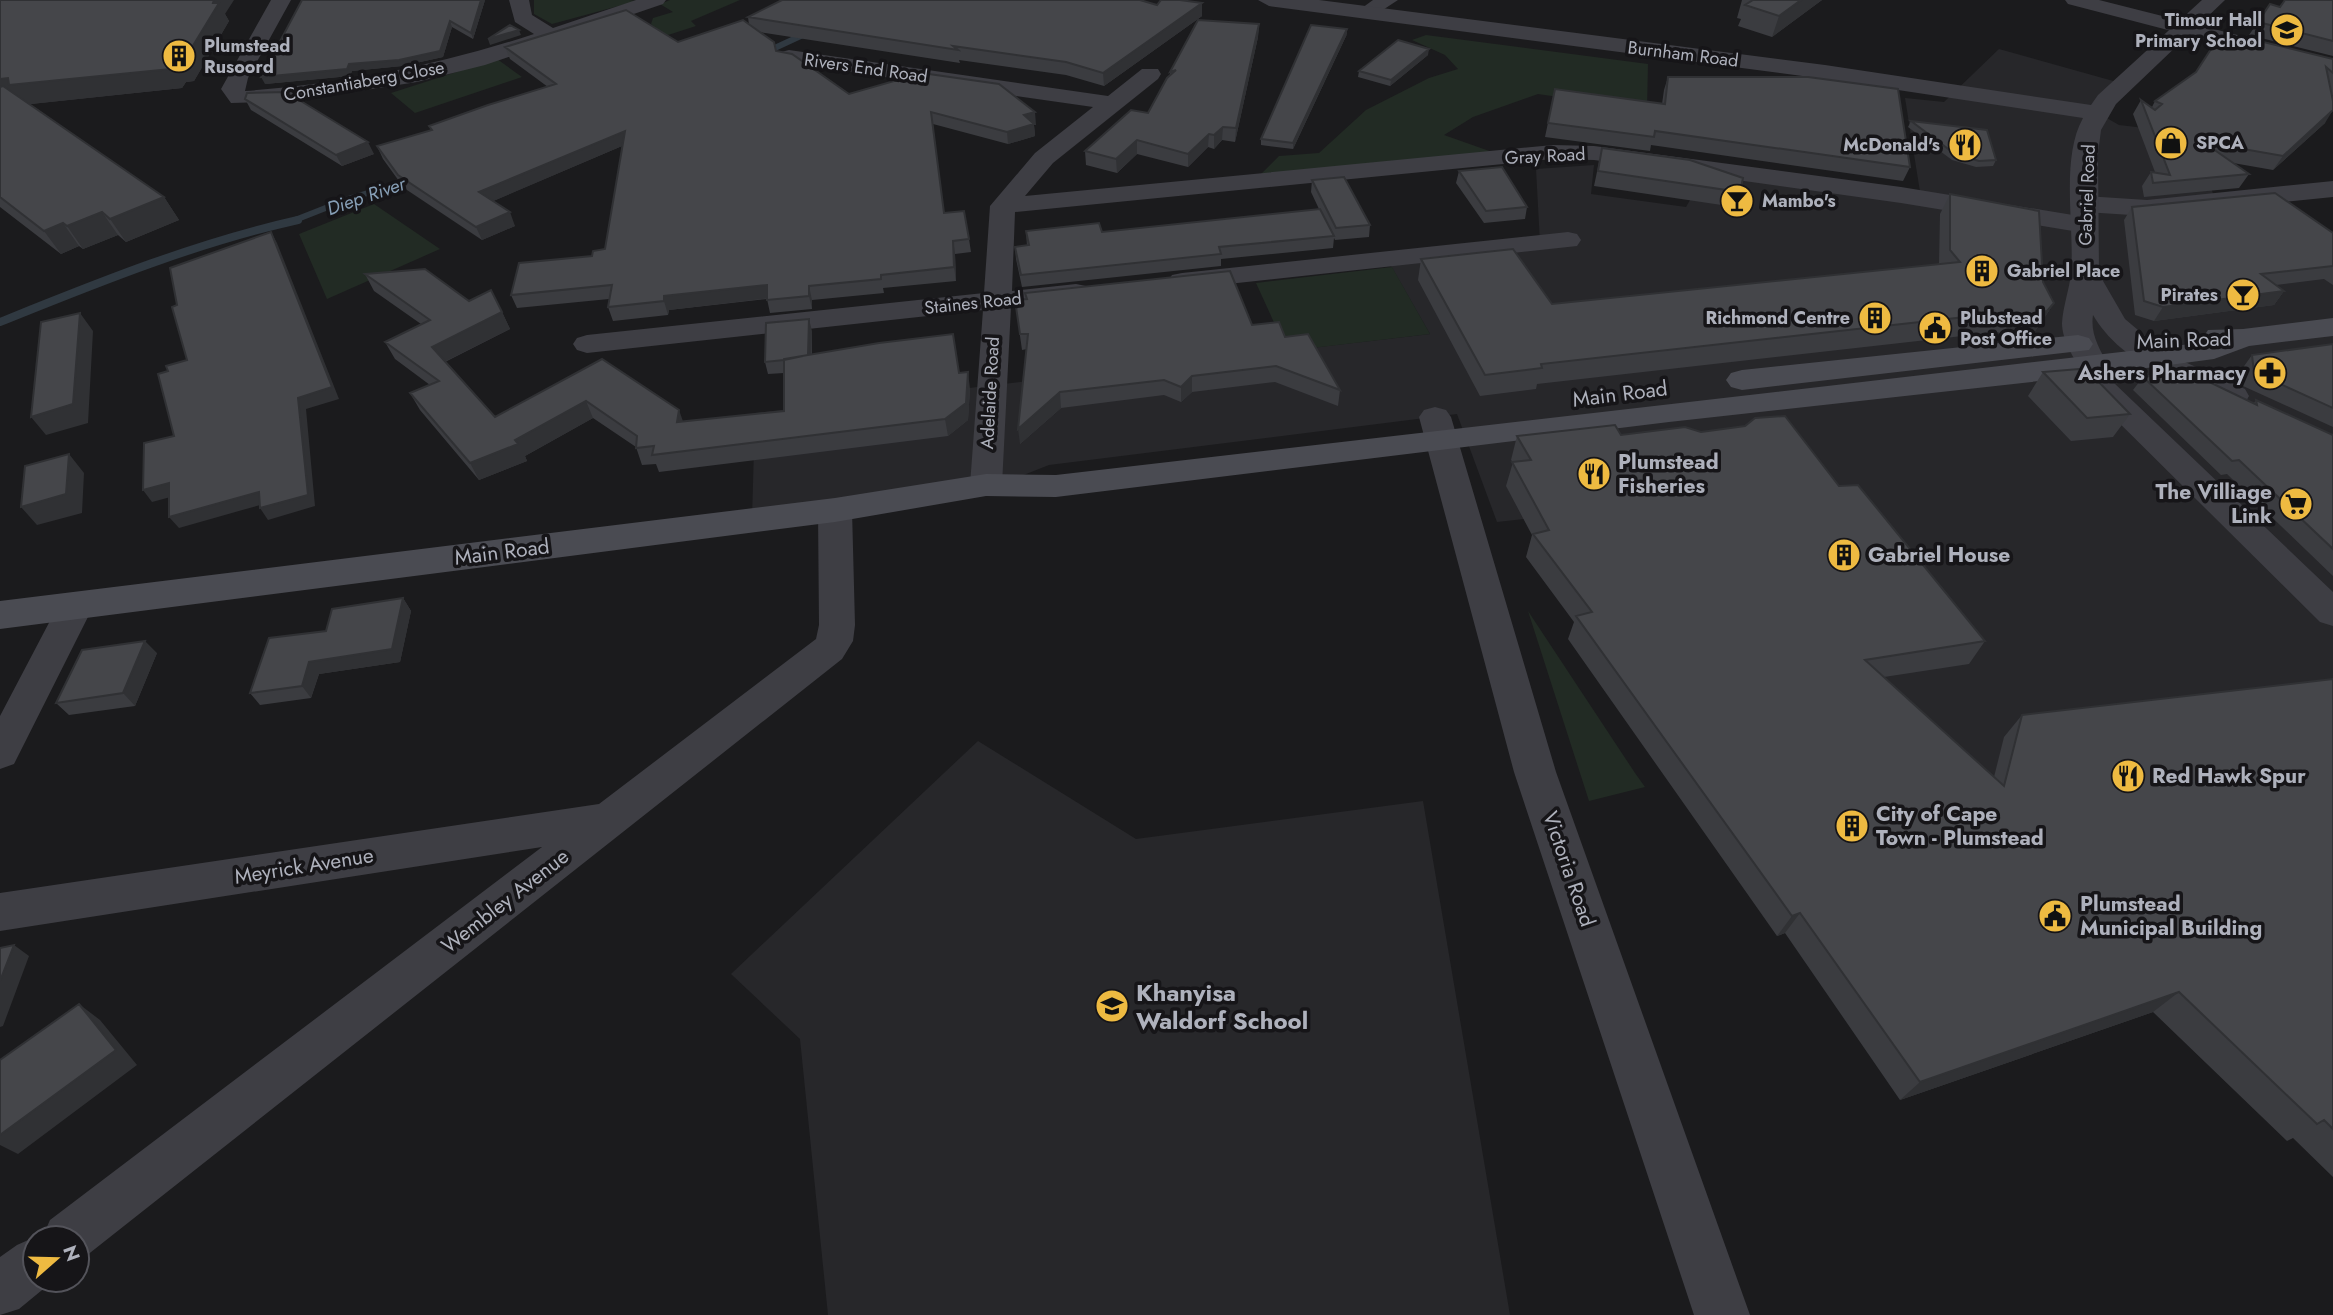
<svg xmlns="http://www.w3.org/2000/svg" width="2333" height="1315" font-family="Jost,sans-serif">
	<rect width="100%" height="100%" fill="#1b1b1d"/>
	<!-- built -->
	<path fill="#27272a" d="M1999,49L2124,84L2098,113L2119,125L2196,134L2215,201L2333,253V1118L1524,519L1497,522L1457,414L1049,465L1003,483L752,519L755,413L1430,334L1387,259L1540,243L1536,169L1594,165L1591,194L1686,207L1708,169L1921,198L1905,98L1944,102Z
		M978,741L1136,839L1423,801L1510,1315H828L800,1039L731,974Z"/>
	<!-- green -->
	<path fill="#222b24" d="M534,0H629L637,1L552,24L534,14Z
		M670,0H740L691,21L696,26L665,36L651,24L653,18L673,12L660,4Z
		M1426,35L1648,64L1647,110L1538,94L1473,117L1444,135L1495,153L1260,175L1279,156L1319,153L1366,110L1429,78L1458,69L1445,55L1412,40Z
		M497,59L522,77L415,113L391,93Z
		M374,204L440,249L327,299L299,234Z
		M1392,267L1430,334L1287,351L1256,283Z
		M1528,611L1635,773L1645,787L1589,801Z"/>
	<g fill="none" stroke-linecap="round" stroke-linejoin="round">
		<!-- stream-far1 -->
		<path stroke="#303941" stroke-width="6" d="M764,53L807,33
			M290,222L351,198L411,180"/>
		<!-- stream -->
		<path stroke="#303941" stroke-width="8" d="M0,322C97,283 195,243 298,220"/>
		<!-- minor -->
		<path fill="#3e3e44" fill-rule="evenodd" d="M271,0H291L248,78L245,91C344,84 439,65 534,34L515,22L509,0H529L532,15L553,28L636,0H666L663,4L485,65L417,82L295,101L231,103L221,89Z
			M1373,0H1398L1372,17H1358L1355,13Z
			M2065,0H2099L2333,59V73L2068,4Z
			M789,50L1108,96L1142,69H1158L1161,74L1158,79L1053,163L1025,196L1553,145L1594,146L1901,187L2085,217L2094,219L2098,225L2094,231L2085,233L1901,203L1594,160L1553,159L1015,212L1012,291L1076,284L1086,286L1090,292L1086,298L1076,300L1011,307L1002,485L997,493L986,496L975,493L970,485L983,310L587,353L577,350L573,344L577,338L587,335L984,293L990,206L1035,153L1093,107L781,62L778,57L781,52Z
			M2333,181V197L2147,216L2085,212L2076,209L2072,204L2076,199L2085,196L2147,200Z
			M1568,232L1577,234L1581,240L1577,246L1182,289L1172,287L1168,281L1172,275L1182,273Z
			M2156,349L2245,389L2249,396L2245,403L2234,405L2223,403L2146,364L2141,358L2146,352Z
			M2094,357L2104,360L2114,383L2333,592V626L2320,622L2089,393L2079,366L2084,360Z
			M835,499L847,502L852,510L855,625L853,641L842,659L86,1256L77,1260V1238H42L50,1220L542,847L0,931V893L599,804L816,639L819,625L818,510L823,502Z
			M75,594L88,598L93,607L14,764L0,769V716L62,598Z
			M35,1237V1280L53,1281L19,1309L0,1315V1257L17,1245Z"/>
		<!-- tertiary -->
		<path fill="#3e3e44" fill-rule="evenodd" d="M1258,0H1319L1825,65L2091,105L2098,95L2202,0H2225L2116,104L2101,130L2098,154L2099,274L2125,319L2171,358L2167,365C2140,371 2106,338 2093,315C2090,334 2100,350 2109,366L2105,373L2094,375L2083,373C2074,359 2062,340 2062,323C2063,307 2069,290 2071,274C2075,228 2060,159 2083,118L1825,79L1269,6Z
			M1435,407L1446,410L1451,417L1556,772L1750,1315H1694L1514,772L1419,417L1424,410Z"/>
		<!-- secondary -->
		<path fill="#4a4b52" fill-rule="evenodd" d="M2333,318V336L2249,346L2214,359L2094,375L1669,422L1056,497L986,496L835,522L0,629V601L835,498L986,474L1056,475L2208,342L2204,336L2208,330L2243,329Z
			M2078,335L2089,338L2093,344L2089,350L1742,390L1731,387L1726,380L1731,373L1742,370Z"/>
	</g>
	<!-- wall -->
	<path fill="#3b3c40" d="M0,0L225,14L229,21L194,81L186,82L182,88L30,104L164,197L179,220L126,242L118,235L83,249L79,246L61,254L0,207Z
		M485,0L473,39L452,27L443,57L402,66L352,71L350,76L265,84Z
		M1742,0H1822L1772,37L1738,26L1741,19L1737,18Z
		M2333,0V56L2249,35L2258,22L2280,7Z
		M1202,3V16L1104,86L1066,75L959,60L960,63L759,32L776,51L849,94L1036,125H1034L1035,136L1008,144L933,124L944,213L969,239L971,252L955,254L956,281L883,288L884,293L812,300V309L770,313L767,299L669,310L668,315L613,321L608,307L609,299L517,308L511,295L605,249L622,146L493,201L515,226L482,240L404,188L383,159L377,146L431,130L429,126L548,87L510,59L505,47L678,42L749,25L748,17Z
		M1259,24L1258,37L1235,142L1222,140L1214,149L1208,147L1188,167L1137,154L1117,173L1086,165L1085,151L1148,113L1170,75V72Z
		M1347,34L1293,149L1261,145V139Z
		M2222,49L2333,59V96L2332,95L2325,123L2273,170L2233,163L2249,174L2239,188L2144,197L2142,186L2151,172H2155L2133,114L2141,100L2152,107L2155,101L2196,72Z
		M1428,55L1390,86L1358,77L1359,71Z
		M1668,77L1910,167L1903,181L1651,145L1650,151L1545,137L1555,89L1662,104L1664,90Z
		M245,99L374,154L342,166L251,110Z
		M1911,121L1996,160L1993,166L1976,167L1952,160L1908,127Z
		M1602,148L1740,192L1735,207L1594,186Z
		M1459,171L1527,207L1525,219L1484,223L1456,183Z
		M1312,180L1370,225L1369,237L1335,240L1334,238L1333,248L1221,259V266L1022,287L1016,259L1015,247L1027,246L1026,231L1102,232L1319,209L1311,192Z
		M1950,194L2043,282L2054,303L2041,323L2035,331L2004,338L1998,332L1537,384L1536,389L1480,396L1418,280L1421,259L1552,304L1939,264L1940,214Z
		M2132,207L2333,233V285L2324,279L2276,285L2284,291L2274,305L2154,321L2135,315L2124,220Z
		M365,274L469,301L502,312L510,329L445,362L495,417L602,359L683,422L784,411V373L768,374L765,362L812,331V354L959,373L970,389L968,420L948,436L659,472L656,464L642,465L636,447L593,418L525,456L527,461L479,480L420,410L410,393L430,385L395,359L385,342L421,324L374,291Z
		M1025,293L1252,325L1285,337L1340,390L1338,406L1275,382L1192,392L1181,402L1164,395L1061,408L1020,444L1027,349L1022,350L1015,300L1026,299Z
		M2333,344V427L2243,386L2242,369L2252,355Z
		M2043,372L2086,376L2130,414L2113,437L2071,441L2028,396Z
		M2143,377L2254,403L2256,400L2333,435V576L2227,474L2221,475L2133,390Z
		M1621,435L1839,486L1985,641L1969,664L1884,677L1994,777L2004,737L2022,715L2333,679V1177L2293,1138L2287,1141L2153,1012L1900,1100L1785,933L1777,936L1568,639L1574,622L1526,557L1532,535L1506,486L1513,462L1511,460L1517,436Z
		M403,598L411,611L400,662L319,674L311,698L260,705L250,693L326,631Z
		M157,653L135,706L69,715L56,703Z"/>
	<!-- shaded-wall -->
	<path fill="#303134" d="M214,0H234L225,14L229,21L194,81L186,82L182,88L22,105L0,99V79L213,3Z
		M481,0H485L473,39L471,33Z
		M1801,0H1822L1772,37L1779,16Z
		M1202,3V16L1104,86L1103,73Z
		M450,21L452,27L443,57L402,66L352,71L350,76L265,84L261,77L349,64Z
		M1259,24L1258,37L1235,142L1236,128Z
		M1347,29V34L1293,149V143Z
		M519,30L521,35L490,45L488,39Z
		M1429,49L1428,55L1390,86L1391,80Z
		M2333,110L2325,123L2273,170L2283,156Z
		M1035,112L1036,125H1034L1035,136L1008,144L1007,132L1024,115Z
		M1223,127L1222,140L1214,149V135Z
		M625,131L629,143L484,205L479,192Z
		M1209,134L1208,147L1188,167V154Z
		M1137,140V154L1117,173L1116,159Z
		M368,142L374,154L342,166L336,155Z
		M164,197L179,220L126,242L110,219Z
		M102,212L118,235L83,249L67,226Z
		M510,212L515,226L482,240L476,227Z
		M63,223L79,246L61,254L44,231Z
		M271,232L277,243L339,399L306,409L315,506L268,520L260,508Z
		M953,241L955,254L956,281L954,267Z
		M767,285L771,298L669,310L668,315L664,301V296Z
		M809,286L812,300V309L809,296Z
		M2284,291L2274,305L2154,321L2163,307Z
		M2054,303L2041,323L2035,331L2004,338L2017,317Z
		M502,312L510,329L440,364L432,347Z
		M80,313L93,331L88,423L46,435L31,417Z
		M809,319L812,331L811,370L808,357Z
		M968,372L970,389L968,420L948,436L945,419Z
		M1192,376V392L1181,402V387Z
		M1060,392L1061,408L1020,444L1018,429Z
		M586,401L593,418L525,456L527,461L479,480L470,463L515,440Z
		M679,410L685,427L677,422Z
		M69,454L84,473L82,513L37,525L21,507Z
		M169,483L178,495L152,502L143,490Z
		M259,492L267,503L179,528L169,517Z
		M403,598L411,611L400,662L319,674L311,698L302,686L309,662Z
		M145,641L157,653L135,706L123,693Z
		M1800,913L1785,933L1777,936L1792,916Z
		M14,945L29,956L3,1026L0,1027V981Z
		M2179,992L2153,1012L1900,1100L1920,1082Z
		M79,1004L100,1020L137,1065L18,1154L0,1145V1135Z"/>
	<!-- building -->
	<path fill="#45464a" stroke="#303134" stroke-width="2" d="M0,0H214L213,3H219L183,62L175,63L171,69L9,85L8,78L0,79Z
		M302,0H481L471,33L450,21L440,51L399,60L349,64L347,69L261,77Z
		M782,0H1140L1157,5L1161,0H1180L1202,3L1103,73L1066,62L953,46L958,50L748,17Z
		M1753,0H1801L1779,16L1745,5Z
		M2285,0H2333V41L2258,22L2270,4L2280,7Z
		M626,10L678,42L743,20L774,42L776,51L792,54L849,94L922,73L999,84L1035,112L1024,115L1034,124L1007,132L931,112L944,213L964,211L969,239L953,241L954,267L881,275V279L809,286V296L767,300V285L664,296V301L608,307L612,285L511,295L519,263L592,256L593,251L605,249L625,131L479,192L510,212L476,227L398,175L377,146L432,130L429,126L488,105L556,84L505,47Z
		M1198,20L1259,24L1236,128L1223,127L1214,135L1209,134L1188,154L1137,140L1116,159L1085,151L1131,110L1148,113L1167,78L1176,70L1170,72Z
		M510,25L519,30L488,39Z
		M1311,25L1347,29L1293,143L1261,139Z
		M2230,38L2245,40L2247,38L2333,59V73L2326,67L2333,101V110L2283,156L2203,142L2249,174L2153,183L2151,172L2170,175L2141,100L2155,110L2162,104L2155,101L2196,72L2213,46L2222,49Z
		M1398,40L1429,49L1391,80L1359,71Z
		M1668,77H1808L1898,89L1910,167L1655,131L1654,137L1548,123L1555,89L1665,104Z
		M3,86L164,197L110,219L102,212L67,226L63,223L44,231L0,197V87Z
		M286,92L368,142L336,155L245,99L247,93Z
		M1911,121L1987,130L1996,160L1979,161L1955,154Z
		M1602,148L1690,160L1743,178L1740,192L1598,171Z
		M1502,167L1527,207L1486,211L1459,171Z
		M1344,177L1370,225L1336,228L1312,180Z
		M2275,193L2333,233V266L2261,274L2284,291L2163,307L2144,301L2132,207Z
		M1950,194L2039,211L2043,282L2054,303L2047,311L2017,317L2010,312L1541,364L1542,368L1485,375L1421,259L1513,249L1552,304L1960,262L1950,250Z
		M1320,209L1334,236L1219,247L1221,254L1021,275L1015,247L1029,245L1026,231L1099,223L1102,232Z
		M271,232L332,387L298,398L308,495L260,508L259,492L169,517V483L143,490L144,443L174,436L158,374L168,371L166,366L187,360L172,307L177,305L170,268Z
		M425,269L469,301L491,290L502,312L432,347L495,417L602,359L679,410L677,422L784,411V359L879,343L953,334L959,373L968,372L966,403L945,419L652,455L654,446L636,448L637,436L586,401L515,440L518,444L470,463L410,393L439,381L385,342L430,320L365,274Z
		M1230,271L1252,325L1279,322L1285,337L1308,334L1340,390L1276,366L1192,376L1181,387L1164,380L1060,392L1018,429L1028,334H1020L1015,300L1027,299L1025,293Z
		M80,313L73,404L31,417L41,322Z
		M809,319L808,355L784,360L765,362L766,323Z
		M2333,344V408L2254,372L2252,355Z
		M2079,369L2086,376L2092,375L2130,414L2087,418L2043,372Z
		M2177,372L2199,377L2257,405L2256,400L2333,435V549L2239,460L2232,461L2143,377Z
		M1785,416L1839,486L1858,485L1985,641L1865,660L2004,786L2022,715L2333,679V1129L2324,1120L2317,1124L2179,992L1920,1082L1800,913L1792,916L1576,616L1592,612L1533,534L1549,530L1512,462L1531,460L1517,436L1615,425L1621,435L1685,427L1701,432L1745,426L1755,418Z
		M69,454L66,494L21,507L25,466Z
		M403,598L392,649L309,662L302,686L250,693L269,638L326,631L332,609Z
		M145,641L123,693L56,703L82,650Z
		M14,945L0,981V948Z
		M79,1004L116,1050L0,1135V1060Z"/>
	<!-- icons -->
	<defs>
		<symbol id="school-disc" viewBox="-11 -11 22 22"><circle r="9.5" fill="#eeba41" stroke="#161518"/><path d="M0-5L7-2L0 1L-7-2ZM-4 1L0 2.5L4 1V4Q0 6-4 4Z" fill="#111"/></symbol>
		<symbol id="building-disc" viewBox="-11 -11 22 22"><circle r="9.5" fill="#eeba41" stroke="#161518"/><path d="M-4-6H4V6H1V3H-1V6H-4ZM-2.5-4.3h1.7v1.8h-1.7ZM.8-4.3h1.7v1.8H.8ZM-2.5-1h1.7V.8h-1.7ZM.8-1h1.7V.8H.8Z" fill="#111"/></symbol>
		<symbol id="shop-disc" viewBox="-11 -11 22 22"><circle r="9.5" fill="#eeba41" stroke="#161518"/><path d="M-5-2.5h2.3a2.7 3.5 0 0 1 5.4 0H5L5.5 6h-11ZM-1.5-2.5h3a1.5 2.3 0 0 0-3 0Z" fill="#111"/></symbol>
		<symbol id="restaurant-disc" viewBox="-11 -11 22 22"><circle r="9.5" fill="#eeba41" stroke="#161518"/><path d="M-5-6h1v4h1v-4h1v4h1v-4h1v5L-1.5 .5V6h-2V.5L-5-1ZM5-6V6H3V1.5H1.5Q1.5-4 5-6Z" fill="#111"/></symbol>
		<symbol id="bar-disc" viewBox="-11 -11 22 22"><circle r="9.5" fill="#eeba41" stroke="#161518"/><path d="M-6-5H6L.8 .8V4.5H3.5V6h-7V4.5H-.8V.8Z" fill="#111"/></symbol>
		<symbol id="civic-disc" viewBox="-11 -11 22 22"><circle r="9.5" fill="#eeba41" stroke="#161518"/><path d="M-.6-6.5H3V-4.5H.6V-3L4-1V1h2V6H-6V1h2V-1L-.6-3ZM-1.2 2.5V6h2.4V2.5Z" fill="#111"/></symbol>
		<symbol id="pharmacy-disc" viewBox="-11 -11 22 22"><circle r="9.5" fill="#eeba41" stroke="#161518"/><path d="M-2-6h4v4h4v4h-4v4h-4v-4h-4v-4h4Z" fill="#111"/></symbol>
		<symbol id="supermarket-disc" viewBox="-11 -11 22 22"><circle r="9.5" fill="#eeba41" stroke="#161518"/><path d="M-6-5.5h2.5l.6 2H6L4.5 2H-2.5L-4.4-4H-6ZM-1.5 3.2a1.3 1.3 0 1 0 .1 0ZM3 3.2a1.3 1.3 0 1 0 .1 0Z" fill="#111"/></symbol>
	</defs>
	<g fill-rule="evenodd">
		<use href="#school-disc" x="2268" y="11" width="38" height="38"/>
		<use href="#building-disc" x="160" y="37" width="38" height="38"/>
		<use href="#shop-disc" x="2152" y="124" width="38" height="38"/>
		<use href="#restaurant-disc" x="1946" y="126" width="38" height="38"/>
		<use href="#bar-disc" x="1718" y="182" width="38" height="38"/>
		<use href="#building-disc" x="1963" y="252" width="38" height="38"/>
		<use href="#bar-disc" x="2224" y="276" width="38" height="38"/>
		<use href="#building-disc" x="1856" y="299" width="38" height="38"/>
		<use href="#civic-disc" x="1916" y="309" width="38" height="38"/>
		<use href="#pharmacy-disc" x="2251" y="354" width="38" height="38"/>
		<use href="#restaurant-disc" x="1575" y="455" width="38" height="38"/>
		<use href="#supermarket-disc" x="2277" y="485" width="38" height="38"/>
		<use href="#building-disc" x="1825" y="536" width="38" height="38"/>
		<use href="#restaurant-disc" x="2109" y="757" width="38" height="38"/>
		<use href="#building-disc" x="1833" y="807" width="38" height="38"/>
		<use href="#civic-disc" x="2036" y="897" width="38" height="38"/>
		<use href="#school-disc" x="1093" y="987" width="38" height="38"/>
	</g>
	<g text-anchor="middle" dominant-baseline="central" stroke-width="7" stroke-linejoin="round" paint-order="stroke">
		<!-- far-poi labels -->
		<g font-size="18" font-weight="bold" fill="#aeb1bc" stroke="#161518" text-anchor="start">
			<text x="2262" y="20" text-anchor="end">Timour Hall<tspan x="2262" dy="21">Primary School</tspan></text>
			<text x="204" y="46">Plumstead<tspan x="204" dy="21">Rusoord</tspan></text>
			<text x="2196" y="143">SPCA</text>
			<text x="1940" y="145" text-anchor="end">McDonald's</text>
			<text x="1762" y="201">Mambo's</text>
			<text x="2007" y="271">Gabriel Place</text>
			<text x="2218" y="295" text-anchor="end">Pirates</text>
			<text x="1850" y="318" text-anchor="end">Richmond Centre</text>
			<text x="1960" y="318">Plubstead<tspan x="1960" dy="21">Post Office</tspan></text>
		</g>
		<!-- far-street labels -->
		<g font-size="18" fill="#aeb1bc" stroke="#161518">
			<text transform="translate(1683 54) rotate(7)">Burnham Road</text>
			<text transform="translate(866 68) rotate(8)">Rivers End Road</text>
			<text transform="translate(364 81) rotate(-10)">Constantiaberg Close</text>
			<text transform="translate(1545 156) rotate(-3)">Gray Road</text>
			<text transform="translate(2087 195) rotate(-88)">Gabriel Road</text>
			<text transform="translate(973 303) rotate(-6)">Staines Road</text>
			<text transform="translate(990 393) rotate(-87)">Adelaide Road</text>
		</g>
		<!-- far-water labels -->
		<g font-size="19" font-style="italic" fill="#869eb5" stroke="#161518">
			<text transform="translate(366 196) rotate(-19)">Diep River</text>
		</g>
		<!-- street labels -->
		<g font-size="21" fill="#aeb1bc" stroke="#161518">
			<text transform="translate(2184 340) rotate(-2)">Main Road</text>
			<text transform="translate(1620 394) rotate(-7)">Main Road</text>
			<text transform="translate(502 552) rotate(-7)">Main Road</text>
			<text transform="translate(304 866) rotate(-9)">Meyrick Avenue</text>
			<text transform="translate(1569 869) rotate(71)">Victoria Road</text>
			<text transform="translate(505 901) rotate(-38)">Wembley Avenue</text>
		</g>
		<!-- poi labels -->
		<g font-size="21" font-weight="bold" fill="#aeb1bc" stroke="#161518" text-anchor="start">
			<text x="2246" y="373" text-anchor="end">Ashers Pharmacy</text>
			<text x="1618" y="462">Plumstead<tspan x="1618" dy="24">Fisheries</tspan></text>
			<text x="2272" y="492" text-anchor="end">The Villiage<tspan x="2272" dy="24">Link</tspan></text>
			<text x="1868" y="555">Gabriel House</text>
			<text x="2152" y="776">Red Hawk Spur</text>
			<text x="1876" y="814">City of Cape<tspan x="1876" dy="24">Town - Plumstead</tspan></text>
			<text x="2080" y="904">Plumstead<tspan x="2080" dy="24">Municipal Building</tspan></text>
		</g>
		<!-- near-poi labels -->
		<g font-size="24" font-weight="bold" fill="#aeb1bc" stroke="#161518" text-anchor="start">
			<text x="1136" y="992">Khanyisa<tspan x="1136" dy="28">Waldorf School</tspan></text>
		</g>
	</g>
	<!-- north arrow -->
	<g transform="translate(56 1259) rotate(70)"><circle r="33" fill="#161518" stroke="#53535a" stroke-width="2"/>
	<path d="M0-5L12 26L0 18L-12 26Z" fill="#eeba41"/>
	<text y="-10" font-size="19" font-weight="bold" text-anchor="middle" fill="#aeb1bc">N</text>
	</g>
</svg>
